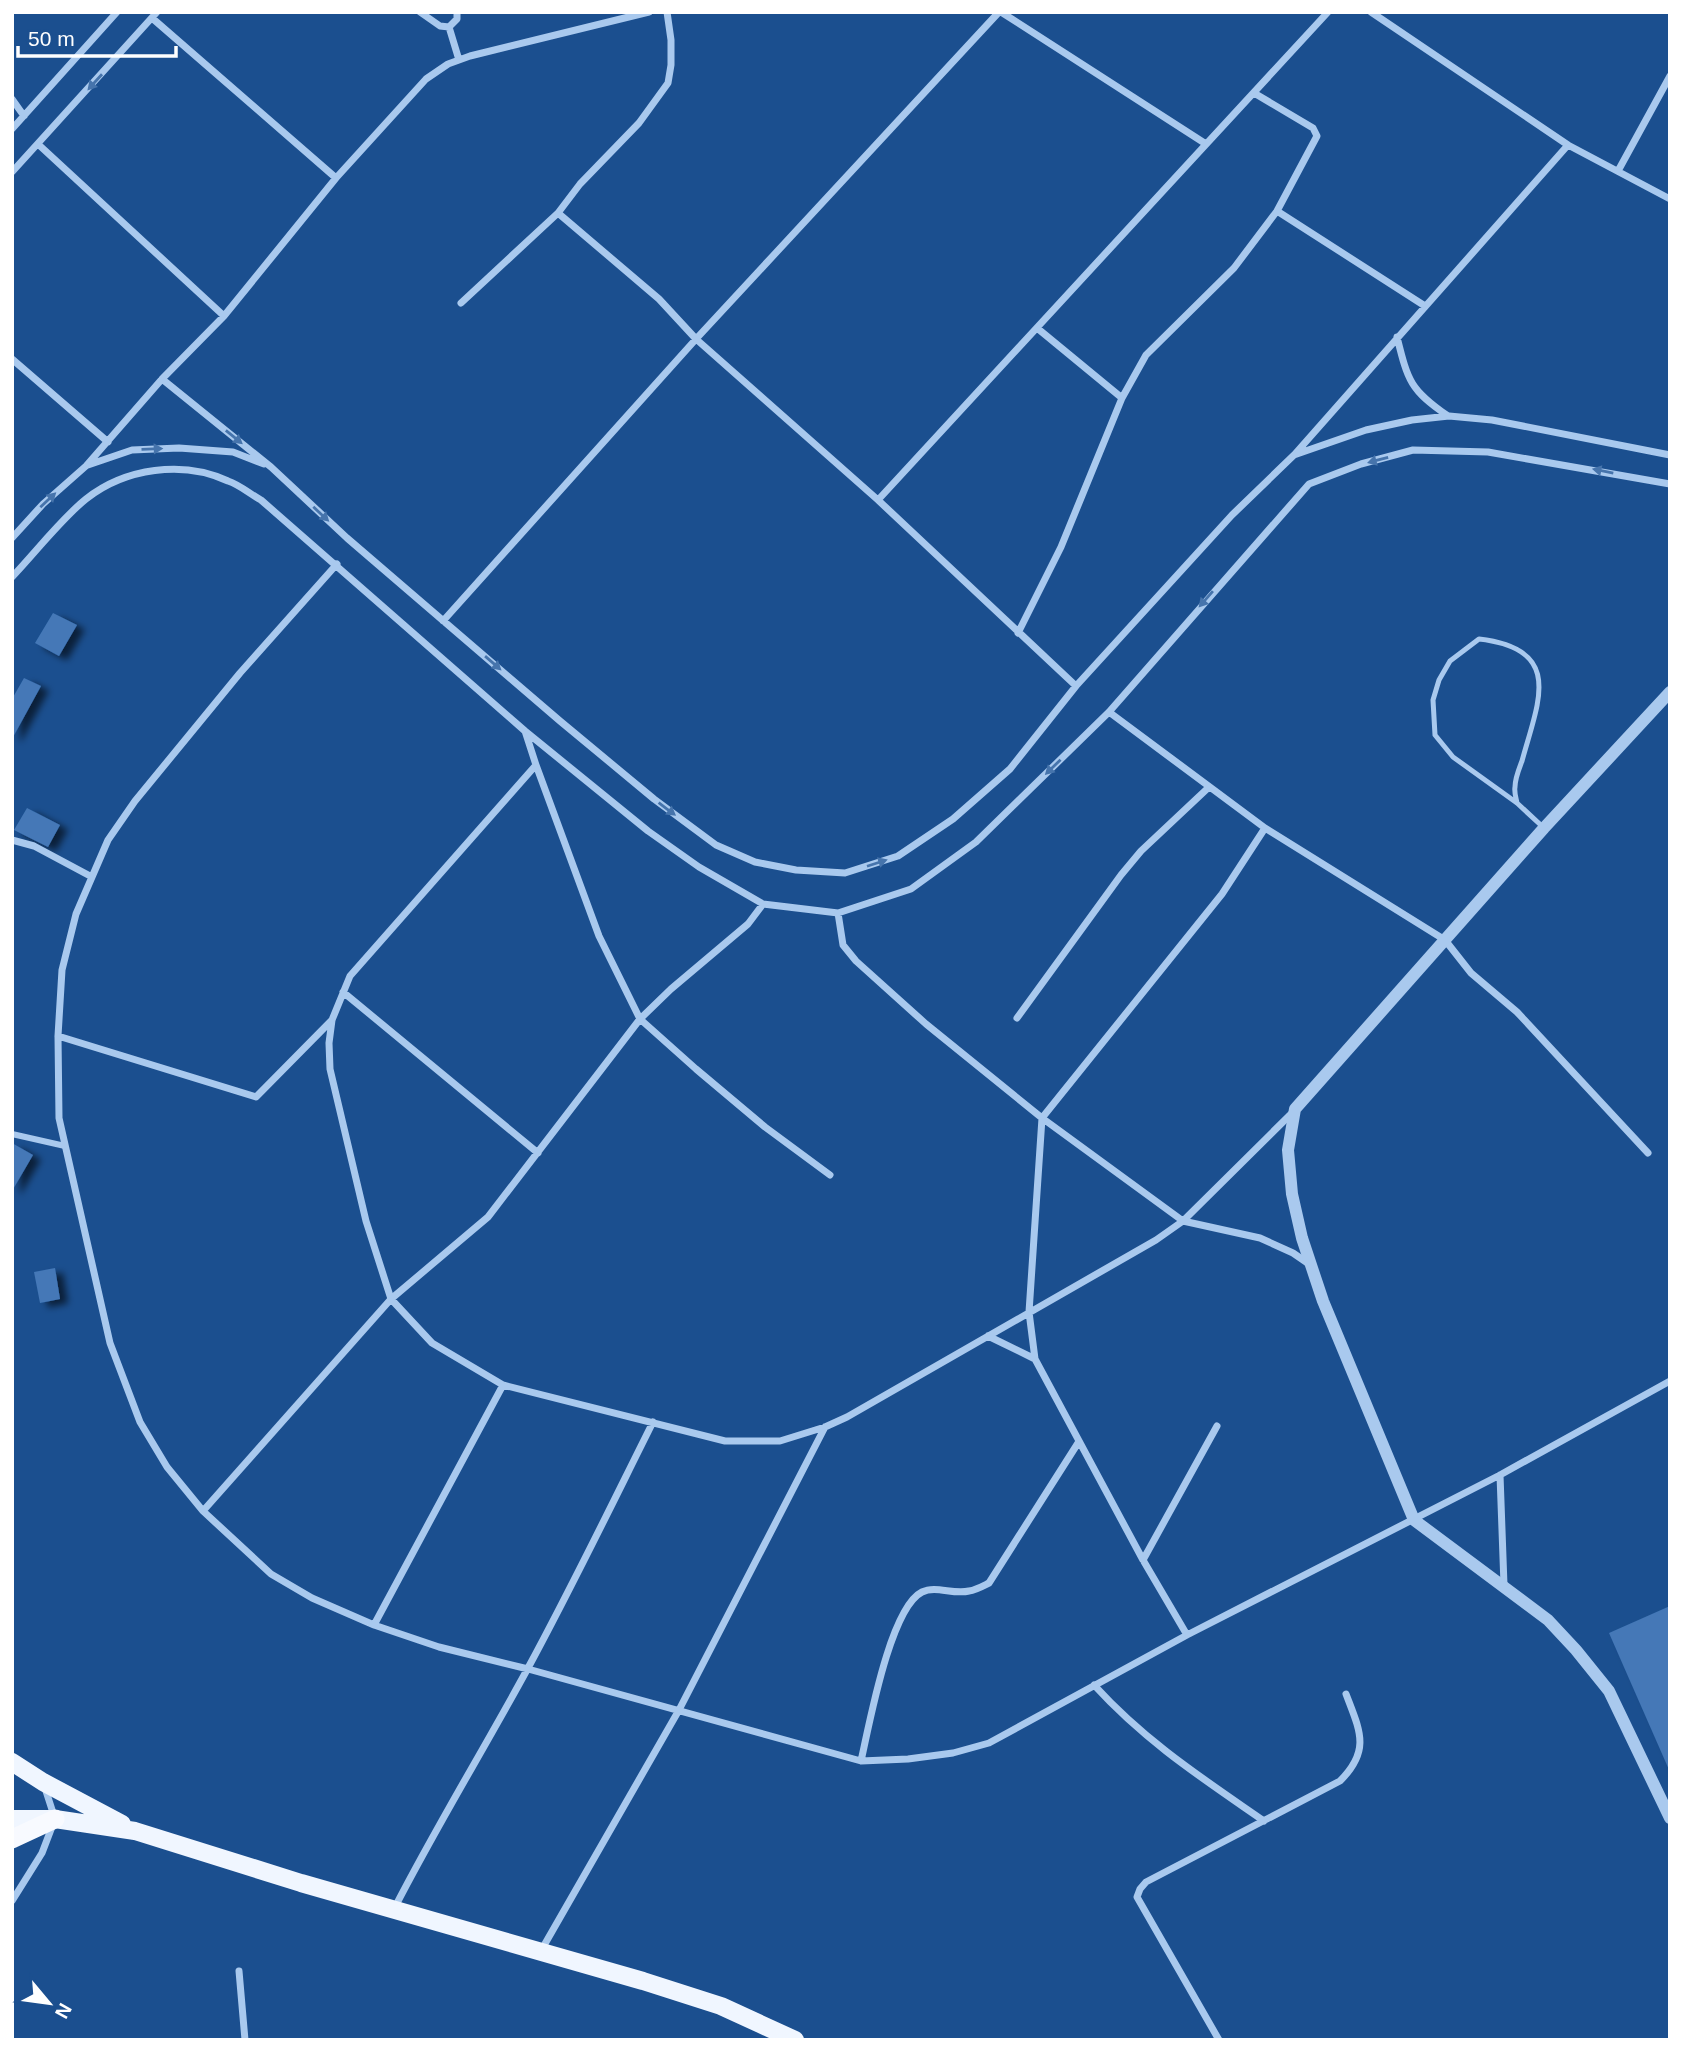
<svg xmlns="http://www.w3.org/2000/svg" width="1682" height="2052" font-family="Helvetica,sans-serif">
	<defs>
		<filter id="shadow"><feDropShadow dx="8" dy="4.5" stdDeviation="3.5" flood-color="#0009"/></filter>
	</defs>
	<rect width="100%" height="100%" fill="#1b4f8f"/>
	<!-- building -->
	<path fill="#4478b7" filter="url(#shadow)" d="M53,613L77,625L59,656L35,643Z
		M24,678L41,686L12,739V699Z
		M27,808L60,825L48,847L14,830Z
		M12,1143L33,1155L12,1191Z
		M55,1268L60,1299L40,1303L34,1272Z
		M1670,1606V1772L1609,1633Z"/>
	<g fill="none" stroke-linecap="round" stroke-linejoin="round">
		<!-- service -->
		<path stroke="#a9c9ee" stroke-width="5" d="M1517,803C1516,798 1514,792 1515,787C1515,778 1519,769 1522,761C1538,702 1565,649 1479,639L1450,661L1439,680L1433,700L1435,735L1453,757L1517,803L1544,828"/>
		<!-- pedestrian -->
		<path stroke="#a9c9ee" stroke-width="6" d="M12,1134L65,1146"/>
		<!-- minor -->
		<path stroke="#a9c9ee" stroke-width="7" d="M420,12L440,26L449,27
			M667,12L671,40V65L668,83L639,123L580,184L558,213L659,299L696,339L878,500L1076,686
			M1001,12L1206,144
			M1371,12L1568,145L1670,199
			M152,18L336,178
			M449,27L459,60
			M449,27L457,19V12
			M1254,93L1313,128L1317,136L1277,211L1425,306
			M12,99L24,116
			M12,129L117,12
			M39,145L224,316
			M1618,171L1670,76
			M12,172L157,12
			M461,303L558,213
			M1397,337C1408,381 1410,390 1448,416
			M12,359L108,442
			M162,379L271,467L347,538L560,721L654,799L716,845L755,862L796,870L845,873L898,856L953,819L1010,769L1076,686L1232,515L1294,455L1366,430L1412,420L1449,416L1492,420L1670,455
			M1122,398L1146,355L1234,268L1277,211
			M1295,454L1568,145
			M88,465L132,450L179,448L233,452L264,464
			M878,500L1328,12
			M12,538L43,504L86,466L162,379L224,316L336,178L426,79L448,64L470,56L649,12
			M337,564L240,673L135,801L108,840L76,914L62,970L58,1036L59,1118L110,1343L140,1422L167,1467L203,1511L271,1574L312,1598L374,1625L439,1647L528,1669L861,1761L908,1759L953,1753L989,1743L1187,1635L1500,1475L1670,1381
			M12,577C34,554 62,518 86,499C125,468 183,460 228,481C240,485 250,494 261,500L525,731L648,831L699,867L763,904L838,913L911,889L976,842L1109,712L1309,484L1361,464L1413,450L1488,452L1670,484
			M443,621L696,339L999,12
			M1018,633L1061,547L1122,398L1037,328
			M1109,712L1265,828L1445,940L1471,973L1517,1012L1648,1153
			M525,731L536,765L350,976L332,1020L329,1043L330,1069L366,1221L391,1299L432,1343L503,1385L725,1441H780L825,1427L847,1417L1156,1240L1183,1221L1292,1113
			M536,765L599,936L640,1019L696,1069L765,1127L830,1175
			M12,840L34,846L92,877
			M838,913L843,945L856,961L926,1024L1042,1118L1183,1221L1260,1238L1293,1253L1309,1264
			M343,992L538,1153
			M1017,1018L1121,875L1141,851L1208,788
			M58,1036L256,1097L332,1020
			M988,1336L1035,1359
			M1500,1475L1504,1585
			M203,1511L391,1299L488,1217L640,1019L671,989L748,924L763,904
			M1143,1560L1217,1426
			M374,1625L503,1385
			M1187,1635L1143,1560L1035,1359L1029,1312L1042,1118L1222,894L1265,828
			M1094,1685C1146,1742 1202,1778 1264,1821
			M861,1761C869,1726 890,1608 922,1592C936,1585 953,1595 969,1591C976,1590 983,1586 989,1583L1078,1443
			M12,1901L42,1853L55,1819L45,1788
			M394,1909C436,1827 484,1749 528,1668C572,1587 612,1504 653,1422
			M542,1949L679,1710L825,1427
			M239,1971L245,2040
			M1219,2040L1137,1897L1140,1889L1146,1882L1340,1781C1371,1750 1360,1731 1346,1694"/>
		<!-- tertiary -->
		<path stroke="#a9c9ee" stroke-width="12" d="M1670,692L1544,828L1295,1109L1288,1150L1292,1194L1302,1238L1323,1301L1414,1520L1548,1620L1576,1650L1609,1691L1670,1818"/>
		<!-- primary -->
		<path stroke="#f0f6ff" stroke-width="18" d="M12,1762L43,1782L122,1824
			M12,1819H55L135,1831L301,1883L643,1981L721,2006L795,2040"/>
		<!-- trunk -->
		<path stroke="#f8faff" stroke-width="19" d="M12,1839L55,1819"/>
	</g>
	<!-- one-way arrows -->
	<defs><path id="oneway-solid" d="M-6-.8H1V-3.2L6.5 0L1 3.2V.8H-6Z" transform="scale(1.75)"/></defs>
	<g fill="#4674ac">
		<use href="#oneway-solid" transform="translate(95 82) rotate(132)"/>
		<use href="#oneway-solid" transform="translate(234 437) rotate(39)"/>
		<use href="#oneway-solid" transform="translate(152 449) rotate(-2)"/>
		<use href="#oneway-solid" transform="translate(1378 460) rotate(165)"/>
		<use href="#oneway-solid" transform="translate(1603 471) rotate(-169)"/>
		<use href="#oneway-solid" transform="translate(48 500) rotate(-43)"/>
		<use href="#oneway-solid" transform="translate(321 514) rotate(43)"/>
		<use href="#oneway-solid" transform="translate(1206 599) rotate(131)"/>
		<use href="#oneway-solid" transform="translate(493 663) rotate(41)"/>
		<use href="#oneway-solid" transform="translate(1053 767) rotate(136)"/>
		<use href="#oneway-solid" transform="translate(667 809) rotate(37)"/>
		<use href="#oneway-solid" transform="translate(877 863) rotate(-18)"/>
	</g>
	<!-- border -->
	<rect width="1682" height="2052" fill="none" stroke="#ffffff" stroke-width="28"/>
	<!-- north arrow -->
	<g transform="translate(49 2003) rotate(119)" stroke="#1b4f8f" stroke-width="5" paint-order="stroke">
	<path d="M0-5L12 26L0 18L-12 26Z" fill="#ffffff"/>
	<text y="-10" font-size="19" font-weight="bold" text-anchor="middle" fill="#ffffff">N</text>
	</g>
	<!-- scale -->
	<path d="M18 46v10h158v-10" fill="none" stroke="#ffffff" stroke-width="3.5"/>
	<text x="28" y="46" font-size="21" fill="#ffffff" stroke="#1b4f8f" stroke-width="5" paint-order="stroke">50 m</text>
</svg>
